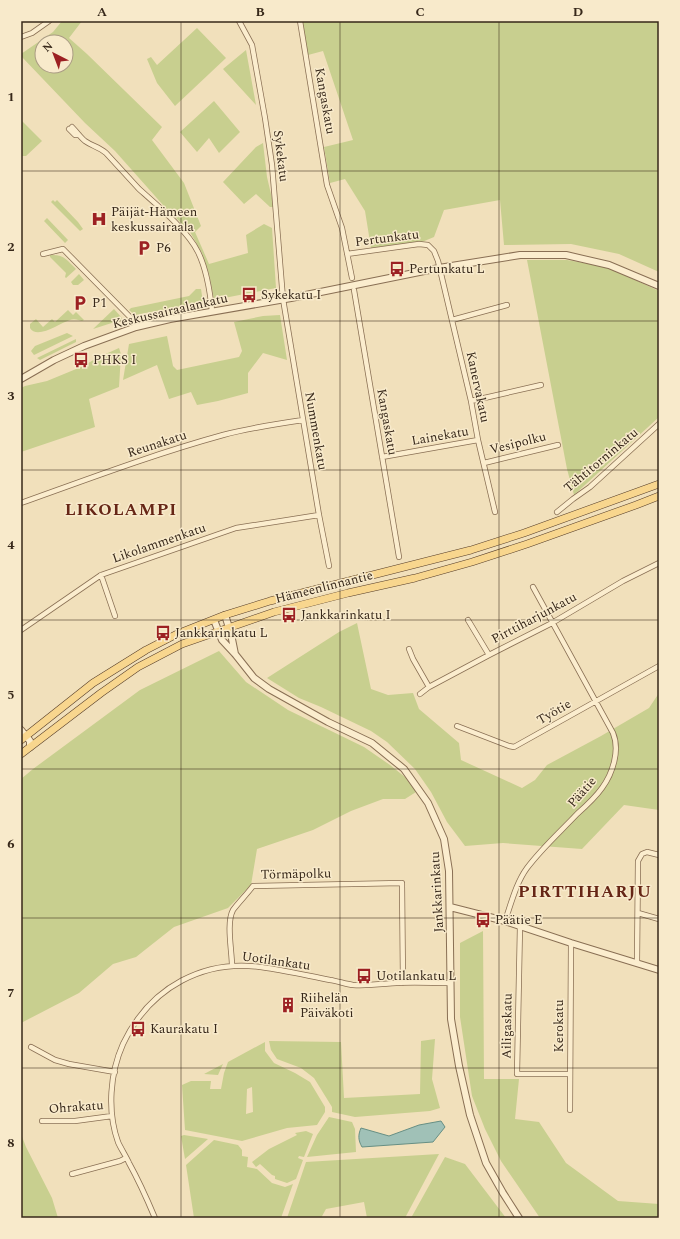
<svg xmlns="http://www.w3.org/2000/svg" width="680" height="1239" font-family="Spectral,serif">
	<rect width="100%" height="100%" fill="#f1e0bb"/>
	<!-- green -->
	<path fill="#c8cf8f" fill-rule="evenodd" d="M62,21H82L69,38L87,54L162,127L152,140L184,183L201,226L195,232L209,264L248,253L246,235L264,224L272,228L276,288L214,300L209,274L202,253L190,232L163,205L115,151L85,123L21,56V54L53,32ZM42,42H66V66H42Z
		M302,21H659V272L619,254L571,244L504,245L500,200L444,210L434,237L422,242L371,248L365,211L345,179L330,183L324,147L353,140L323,51L308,55Z
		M197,28L226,58L175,106L157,83L147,59L151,57L157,65Z
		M246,50L256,105L223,69Z
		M214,101L240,132L219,153L209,138L197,152L180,132Z
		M21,120L42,141L26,156H21Z
		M263,143L267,177L274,207H270L256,194L244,204L223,182L256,147Z
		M53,200L55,202L57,200L78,222L83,229L80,231L51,202Z
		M47,218L68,240L65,243L44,221Z
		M50,255C64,254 67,260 76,269L66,278L65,277L66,273L50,257Z
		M527,260H567L607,267L659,291V417L574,495L567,469Z
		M79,274L84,280L78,285H73L71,282Z
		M196,289H201L203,302L135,315L129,310L131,308L189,296Z
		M203,306L201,308L147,318L178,310Z
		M114,309L122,318L121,320L93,329Z
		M68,310L73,315L76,312L84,320L82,321C79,320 74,318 70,320C60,323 37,340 30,328V324L36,319L43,327L52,319L55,322Z
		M280,315L287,360L263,353L248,373V393L218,401L197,405L191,392L169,399L157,365L123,380L129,344L167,336L173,366L177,370L239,357L242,351L234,322L263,316Z
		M67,333L73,336L34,355L31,351L35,346Z
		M76,339V342L40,360L37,358Z
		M119,348L121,354L119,387L89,399L95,427L21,452V388L25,386L47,381L81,367L99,357Z
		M357,623L371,689L388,695L413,693L419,709L459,743L461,760L522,788L535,780L547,765L601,736L649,708L659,693V810L624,805L582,849L503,843L465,846L447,822L431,792L415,769L387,742L371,731L321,707L299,698L267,678L339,632Z
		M219,651L246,682L288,710L364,747L390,765L405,777L416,792L405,799H383L351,811L313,830L257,849L251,885L228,908L174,927L136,957L113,964L79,993L21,1023V779L33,769L140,690Z
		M483,931L484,1079H519L515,1119L539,1122L566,1163L618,1201L659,1204V1218H540L501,1161L485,1129L472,1096L460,1017V943Z
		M435,1039L432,1079L440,1108L430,1111L355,1117L332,1112V1107L314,1078L301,1068L277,1059L271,1050L269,1041L341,1042L344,1098L420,1094L421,1041Z
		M265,1042V1051L274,1063L295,1073L310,1082L325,1107V1112L317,1125L287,1128L242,1141L185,1130L182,1085L191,1081H211L210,1089H221L224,1073L228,1062ZM252,1087L253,1112L246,1114L247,1089Z
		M223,1064L218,1075L204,1074Z
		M329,1117L352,1122L355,1129L356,1152L307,1157L317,1135Z
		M306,1131L313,1134L304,1157L299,1156L298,1158L303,1160L296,1179L287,1183L275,1179V1176L272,1175L260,1164L256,1167L252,1162L269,1149L297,1135L295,1133Z
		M21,1134L26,1147L52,1198L58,1218H21Z
		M184,1135L208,1139L185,1159L181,1136Z
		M214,1140L238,1145L242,1150V1156L248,1157L247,1167L257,1169L272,1183L285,1187L293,1184L281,1218H194L186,1165Z
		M439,1154L405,1218H367L364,1202L326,1209L321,1218H287L306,1162Z
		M445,1157L465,1164L506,1218H411Z"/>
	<!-- water -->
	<path fill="#a0c1b7" stroke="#678f84" d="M441,1121L445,1127L433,1142L362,1147C358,1140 358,1135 361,1128L389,1136L419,1125Z"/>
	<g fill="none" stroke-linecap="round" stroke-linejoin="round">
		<defs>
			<path id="minor" d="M239,21L252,45L265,118L272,165L283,299L319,515L329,566
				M300,21L327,185L342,228L352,278
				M21,37L32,33L49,21
				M72,127C77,132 80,137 85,141C92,146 99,147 106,153C117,165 128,177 139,189C157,205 188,231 198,252C207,270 210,291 212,311
				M69,129L75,135H79
				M43,254L63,249L132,319L136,327
				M347,254L419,244L428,245L434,251L438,261L471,401L478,440L495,512
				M354,290L399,557
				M452,320L507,305
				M471,401L541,385
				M382,457L478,440
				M484,463L558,445
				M21,503C88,479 154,454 223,435C249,428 276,424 303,420
				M557,512L573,499L590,487L659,424
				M101,575L115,616
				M468,620L489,655
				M21,630L101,575L236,528L319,515
				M409,649L413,659L429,687
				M420,694L429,687L489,655L552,623L623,581L659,563
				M457,726L509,746L514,747L659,666
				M638,913L659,919
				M505,921C511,904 516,883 527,868C542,848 560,832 577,814C586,806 595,798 602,788C613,773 620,750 613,733L533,587
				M520,926L517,1074H570
				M637,962L638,861L642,854L647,852L659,855
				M232,966C232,951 226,923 233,910C239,902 247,894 253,886L402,883L403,983
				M31,1047L55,1060L69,1064L115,1072
				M570,1110L571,943
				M42,1121H75L112,1116
				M72,1174L120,1161L126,1158
				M155,1218C147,1199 139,1181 129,1163C126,1156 121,1149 118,1142C107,1111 110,1073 123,1044C150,987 205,957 267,968C288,971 309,976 330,980C337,981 346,984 353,985C367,986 382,984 396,983C414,982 432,983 450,983"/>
			<path id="tertiary" d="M21,379L54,360L84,346L136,327L170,319L291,298L439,268L520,255H566L609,265L659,286
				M225,615L231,634L235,654
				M214,620L222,640L235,654L254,678L269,689L328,722L372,743L404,769L428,803L444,839L449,871L451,1019L459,1066L470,1115L486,1163L503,1193L519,1218
				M21,730L30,741V747
				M450,907L505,921L571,943L659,970"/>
			<path id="primary" d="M21,740L93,683L146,650L177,634L225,615L270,601L471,550L524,533L659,484
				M21,754L101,693L138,667L182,644L274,612L348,593L415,578L472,562L527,544L636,505L659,496"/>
		</defs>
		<!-- minor casing -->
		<use href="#minor" stroke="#896f54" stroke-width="6"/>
		<!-- tertiary casing -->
		<use href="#tertiary" stroke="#896f54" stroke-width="8"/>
		<!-- primary casing -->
		<use href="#primary" stroke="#563d29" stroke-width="8"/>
		<!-- minor -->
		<use href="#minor" stroke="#fbedce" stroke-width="4.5"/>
		<!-- tertiary -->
		<use href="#tertiary" stroke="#fbedce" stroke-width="6"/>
		<!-- primary -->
		<use href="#primary" stroke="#f8d68e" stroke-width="7"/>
	</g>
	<!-- grid -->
	<path fill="none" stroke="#37281a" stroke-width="1" stroke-opacity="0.55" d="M181,21V1218M340,21V1218M499,21V1218M21,171H659M21,321H659M21,470H659M21,620H659M21,769H659M21,918H659M21,1068H659"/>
	<!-- icons -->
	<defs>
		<symbol id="hospital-bare" viewBox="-9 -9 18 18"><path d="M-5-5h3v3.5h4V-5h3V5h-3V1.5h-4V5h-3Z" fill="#9c2022" stroke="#f8eacb" stroke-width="2.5" paint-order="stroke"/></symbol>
		<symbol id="parking-bare" viewBox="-9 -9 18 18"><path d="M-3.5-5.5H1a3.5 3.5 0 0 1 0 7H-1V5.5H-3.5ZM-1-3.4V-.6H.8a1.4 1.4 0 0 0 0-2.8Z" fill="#9c2022" stroke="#f8eacb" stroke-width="2.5" paint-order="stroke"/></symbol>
		<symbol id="bus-bare" viewBox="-9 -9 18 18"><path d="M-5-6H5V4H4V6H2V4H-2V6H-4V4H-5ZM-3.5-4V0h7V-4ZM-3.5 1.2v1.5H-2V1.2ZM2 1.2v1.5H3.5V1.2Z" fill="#9c2022" stroke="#f8eacb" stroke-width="2.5" paint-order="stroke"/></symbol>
		<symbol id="building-bare" viewBox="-9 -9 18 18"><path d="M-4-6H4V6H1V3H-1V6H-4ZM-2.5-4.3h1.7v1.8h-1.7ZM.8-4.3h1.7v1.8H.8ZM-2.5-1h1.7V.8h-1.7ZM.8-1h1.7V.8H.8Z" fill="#9c2022" stroke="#f8eacb" stroke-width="2.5" paint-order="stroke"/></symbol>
	</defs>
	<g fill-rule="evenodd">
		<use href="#hospital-bare" x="88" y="208" width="22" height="22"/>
		<use href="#parking-bare" x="133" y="237" width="22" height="22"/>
		<use href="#bus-bare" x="386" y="258" width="22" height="22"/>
		<use href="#bus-bare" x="238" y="284" width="22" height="22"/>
		<use href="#parking-bare" x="69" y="292" width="22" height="22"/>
		<use href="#bus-bare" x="70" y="349" width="22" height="22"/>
		<use href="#bus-bare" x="278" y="604" width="22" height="22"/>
		<use href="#bus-bare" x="152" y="622" width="22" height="22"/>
		<use href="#bus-bare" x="472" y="909" width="22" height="22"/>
		<use href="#bus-bare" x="353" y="965" width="22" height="22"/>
		<use href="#building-bare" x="277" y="994" width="22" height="22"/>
		<use href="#bus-bare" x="127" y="1018" width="22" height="22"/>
	</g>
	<g text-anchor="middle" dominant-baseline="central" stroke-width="3" stroke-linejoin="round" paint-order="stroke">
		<!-- street labels -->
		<g font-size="13" fill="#37281a" stroke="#f8eacb">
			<text transform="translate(325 101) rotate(80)">Kangaskatu</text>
			<text transform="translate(281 156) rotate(83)">Sykekatu</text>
			<text transform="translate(387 238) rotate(-7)">Pertunkatu</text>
			<text transform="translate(170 311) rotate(-13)">Keskussairaalankatu</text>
			<text transform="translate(478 387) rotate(78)">Kanervakatu</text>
			<text transform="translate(387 422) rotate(80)">Kangaskatu</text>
			<text transform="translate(316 431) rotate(80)">Nummenkatu</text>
			<text transform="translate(440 436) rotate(-10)">Lainekatu</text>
			<text transform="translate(518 443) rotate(-14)">Vesipolku</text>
			<text transform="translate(157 444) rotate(-18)">Reunakatu</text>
			<text transform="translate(601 460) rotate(-40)">Tähtitorninkatu</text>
			<text transform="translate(159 543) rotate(-19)">Likolammenkatu</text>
			<text transform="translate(324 587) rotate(-14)">Hämeenlinnantie</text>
			<text transform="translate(534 618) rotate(-28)">Pirttiharjunkatu</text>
			<text transform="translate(554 712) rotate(-30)">Työtie</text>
			<text transform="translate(582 792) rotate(-49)">Päätie</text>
			<text transform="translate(296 874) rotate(-1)">Törmäpolku</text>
			<text transform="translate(437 892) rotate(-93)">Jankkarinkatu</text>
			<text transform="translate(276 961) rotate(8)">Uotilankatu</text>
			<text transform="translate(507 1026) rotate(-89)">Ailigaskatu</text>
			<text transform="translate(559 1026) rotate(-90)">Kerokatu</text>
			<text transform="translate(76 1107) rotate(-4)">Ohrakatu</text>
		</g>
		<!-- poi labels -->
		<g font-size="13" fill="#37281a" stroke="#f8eacb" text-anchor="start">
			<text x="111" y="212">Päijät-Hämeen<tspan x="111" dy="15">keskussairaala</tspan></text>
			<text x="156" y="248">P6</text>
			<text x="409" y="269">Pertunkatu L</text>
			<text x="261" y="295">Sykekatu I</text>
			<text x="92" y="303">P1</text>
			<text x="93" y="360">PHKS I</text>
			<text x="301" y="615">Jankkarinkatu I</text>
			<text x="175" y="633">Jankkarinkatu L</text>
			<text x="495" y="920">Päätie E</text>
			<text x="376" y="976">Uotilankatu L</text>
			<text x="300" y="998">Riihelän<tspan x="300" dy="15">Päiväkoti</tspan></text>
			<text x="150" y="1029">Kaurakatu I</text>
		</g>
		<!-- district labels -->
		<g font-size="17" font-weight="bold" letter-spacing="1" fill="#662616" stroke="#f8eacb">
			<text x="121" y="510">LIKOLAMPI</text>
			<text x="585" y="892">PIRTTIHARJU</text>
		</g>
	</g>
	<!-- border -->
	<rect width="680" height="1239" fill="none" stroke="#f8eacb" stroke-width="44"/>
	<!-- north arrow -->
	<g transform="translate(54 54) rotate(318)"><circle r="19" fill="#f8eacb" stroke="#ab9c84"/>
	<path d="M0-3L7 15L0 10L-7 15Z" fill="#9c2022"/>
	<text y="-6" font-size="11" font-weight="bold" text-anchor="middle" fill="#37281a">N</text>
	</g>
	<rect x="22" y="22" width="636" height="1195" fill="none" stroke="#37281a" stroke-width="1.5"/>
	<g font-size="13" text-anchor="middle" font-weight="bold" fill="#37281a">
		<text x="102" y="16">A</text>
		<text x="260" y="16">B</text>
		<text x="420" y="16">C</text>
		<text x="578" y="16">D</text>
		<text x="11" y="101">1</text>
		<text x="11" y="251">2</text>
		<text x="11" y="400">3</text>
		<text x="11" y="549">4</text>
		<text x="11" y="699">5</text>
		<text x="11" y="848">6</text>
		<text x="11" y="997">7</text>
		<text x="11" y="1147">8</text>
	</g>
</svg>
